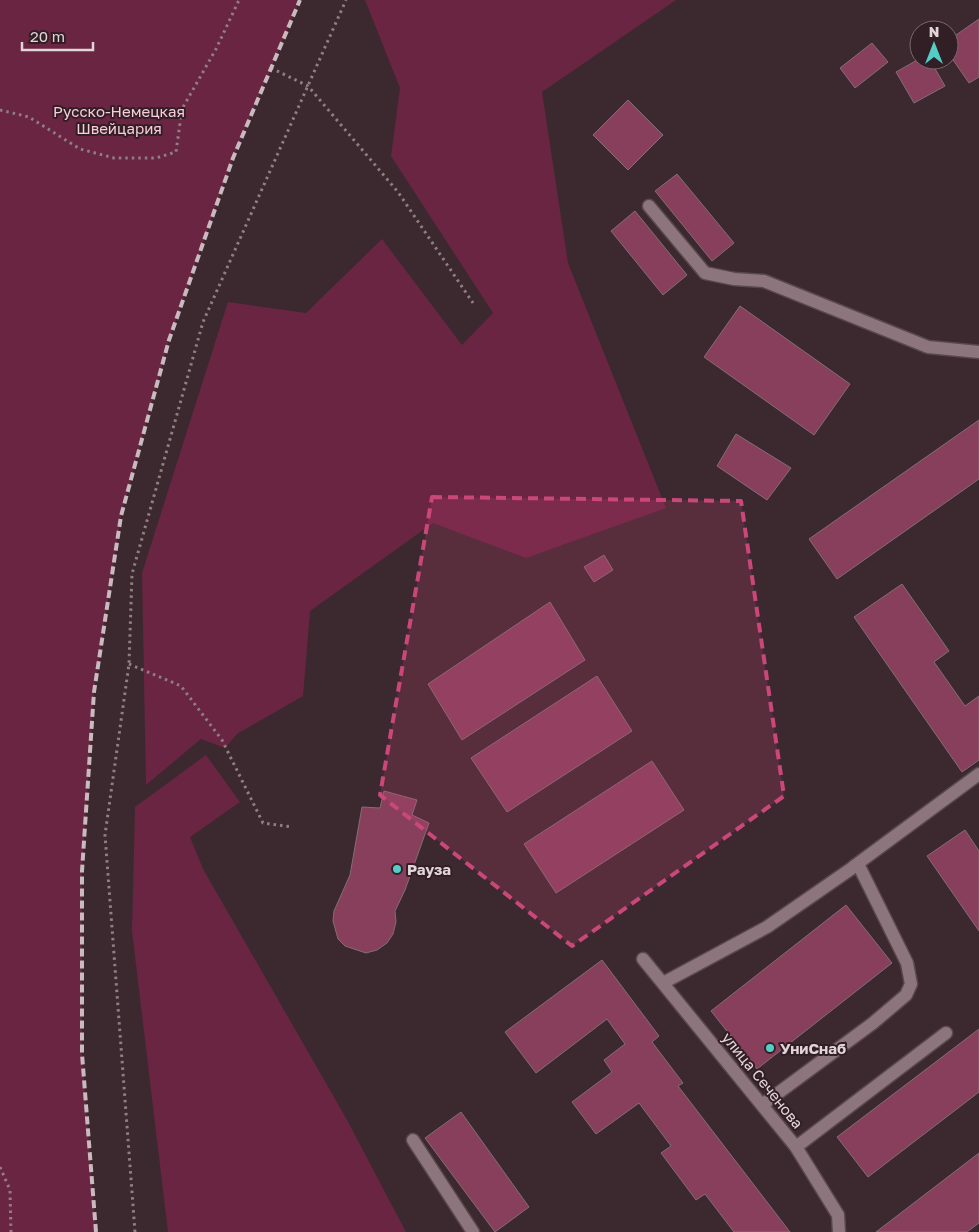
<svg xmlns="http://www.w3.org/2000/svg" width="979" height="1232" font-family="'Golos Text',sans-serif">
	<rect width="100%" height="100%" fill="#3c292f"/>
	<!-- green -->
	<path fill="#692542" d="M0,0H300L233,158L169,340L121,516L94,692L82,871V1054L96,1232H0Z
		M365,0H676L542,92L568,263L666,508L526,558L433,523L310,611L303,696L237,734L225,748L201,739L146,785L142,573L228,302L306,313L382,239L462,345L493,313L391,156L400,88Z
		M206,755L240,802L190,837L203,869L346,1118L406,1232H168L132,931L135,807Z"/>
	<!-- building -->
	<path fill="#883f5b" stroke="#846d74" d="M979,19V77L969,83L949,54V40Z
		M872,43L888,62L855,88L840,68Z
		M919,59L930,60L945,86L914,103L896,72Z
		M628,100L663,135L628,170L593,135Z
		M677,174L734,243L712,261L655,191Z
		M635,211L687,275L663,295L611,231Z
		M740,306L850,384L814,435L704,357Z
		M979,420V479L837,579L809,539Z
		M736,434L791,468L767,500L717,466Z
		M604,555L613,570L594,582L584,567Z
		M902,584L949,651L934,662L965,706L979,696V760L962,772L854,617Z
		M550,602L585,660L462,740L428,684Z
		M597,676L632,731L507,812L471,758Z
		M652,761L684,810L556,893L524,844Z
		M384,791L417,800L412,815L429,823L405,890L395,911L396,922L393,934L387,943L377,950L366,953L345,946L338,939L333,921L334,911L350,875L362,807L380,808Z
		M965,830L979,851V931L927,856Z
		M846,905L892,963L757,1069L711,1011Z
		M602,960L659,1036L652,1042L683,1083L678,1086L790,1232H734L705,1194L696,1200L661,1153L671,1146L639,1103L596,1134L572,1102L612,1072L604,1060L625,1044L607,1019L536,1073L505,1032Z
		M979,1029V1092L868,1177L837,1137Z
		M461,1112L529,1207L495,1232L425,1138Z
		M979,1153V1223L967,1232H876Z"/>
	<g fill="none" stroke-linecap="round" stroke-linejoin="round">
		<defs>
			<path id="lane" d="M649,206L705,273L734,279L764,281L928,347L979,352
				M853,867L979,774
				M663,983L767,927L858,864L907,963L911,984L906,995L873,1023L762,1105
				M413,1140L473,1232
				M796,1147L946,1033"/>
			<path id="street" d="M643,959L796,1147L838,1215L839,1232"/>
		</defs>
		<!-- lane casing -->
		<use href="#lane" stroke="#58484d" stroke-width="15"/>
		<!-- street casing -->
		<use href="#street" stroke="#58484d" stroke-width="15"/>
		<!-- path -->
		<path stroke="#8f7f84" stroke-width="3" stroke-dasharray="2.5 4" stroke-linecap="butt" d="M271,68L308,86L398,192L473,303
			M0,110L29,117L80,149L114,158H156L176,152L182,109L216,49L239,0
			M129,664L181,686L222,740L263,823L292,827
			M0,1167L10,1190L11,1232
			M135,1232L105,835L129,664L132,574L203,322L346,0"/>
		<!-- lane -->
		<use href="#lane" stroke="#8d757d" stroke-width="12"/>
		<!-- street -->
		<use href="#street" stroke="#8d757d" stroke-width="12"/>
		<!-- rail -->
		<path stroke="#c8babe" stroke-width="4" stroke-dasharray="8 4" stroke-linecap="butt" d="M96,1232L82,1054V871L94,692L121,516L169,340L233,158L300,0"/>
	</g>
	<!-- marked area -->
	<path fill="#ca477a" fill-opacity="0.2" stroke="#ca477a" stroke-width="4" stroke-dasharray="10 6" stroke-linejoin="round" d="M432,497L741,501L784,796L572,946L380,795Z"/>
	<!-- markers -->
	<g fill="#54cdc7" stroke="#321f25" stroke-width="2">
		<circle cx="397" cy="869" r="5"/>
		<circle cx="770" cy="1048" r="5"/>
	</g>
	<g text-anchor="middle" dominant-baseline="central" stroke-width="4" stroke-linejoin="round" paint-order="stroke">
		<!-- park labels -->
		<g font-size="15" fill="#f9ccdb" stroke="#321f25">
			<text x="119" y="111">Русско-Немецкая<tspan x="119" dy="17">Швейцария</tspan></text>
		</g>
		<!-- poi labels -->
		<g font-size="15" font-weight="bold" fill="#e2d5d9" stroke="#321f25" text-anchor="start">
			<text x="407" y="869">Рауза</text>
			<text x="780" y="1048">УниСнаб</text>
		</g>
		<!-- street labels -->
		<g font-size="15" fill="#e2d5d9" stroke="#321f25">
			<text transform="translate(763 1080) rotate(51)">улица Сеченова</text>
		</g>
	</g>
	<!-- north arrow -->
	<g transform="translate(934 45)"><circle r="24" fill="#321f25" stroke="#78686d"/>
	<path d="M0-4L9 19L0 12L-9 19Z" fill="#54cdc7"/>
	<text y="-8" font-size="14" font-weight="bold" text-anchor="middle" fill="#e2d5d9">N</text>
	</g>
	<!-- scale -->
	<path d="M22 42v8h71v-8" fill="none" stroke="#e2d5d9" stroke-width="2.5"/>
	<text x="30" y="42" font-size="15" fill="#e2d5d9" stroke="#321f25" stroke-width="4" paint-order="stroke">20 m</text>
</svg>
